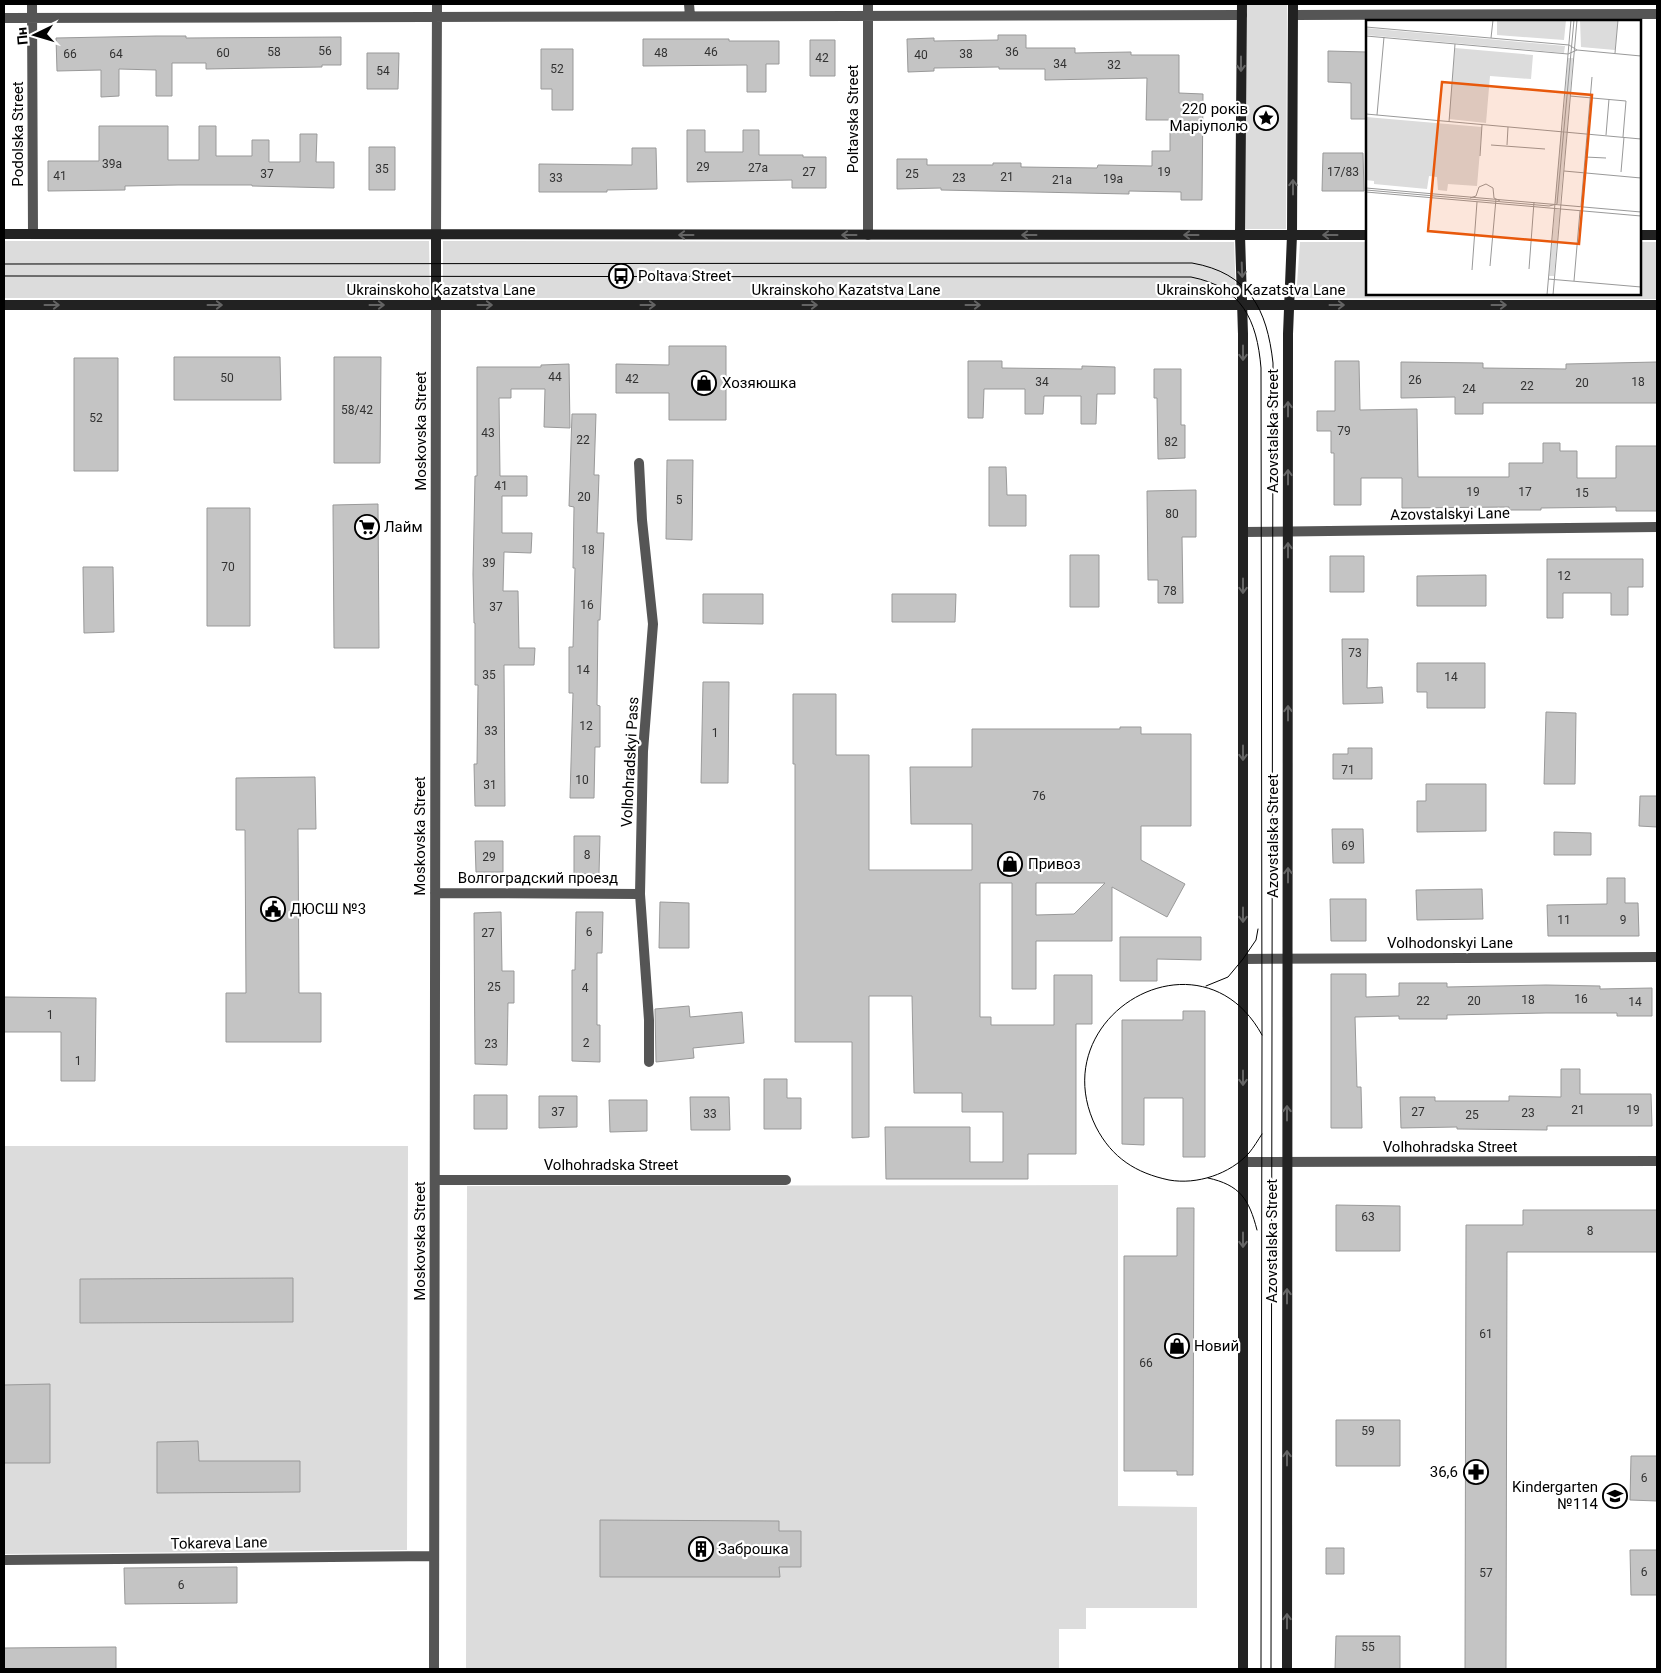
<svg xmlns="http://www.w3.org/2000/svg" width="1661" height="1673" font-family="Roboto,sans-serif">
	<rect width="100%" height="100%" fill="#fff"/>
	<!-- green -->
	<path fill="#dcdcdc" d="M1245,4H1287L1286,229H1245Z
		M4,241H429L430,298H4Z
		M443,241L1234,242L1236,298H443Z
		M1300,242H1367V294H1640V242H1657V299L1296,298Z
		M4,1146H408L407,1550L4,1554Z
		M1118,1185V1506L1197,1507V1608H1086V1629H1059V1669H466L467,1186Z"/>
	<!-- building -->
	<path fill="#c4c4c4" stroke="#999" fill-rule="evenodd" d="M998,35H1026V48H1075V53L1131,52V55H1179V93L1203,94L1202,200H1181V192L1129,191V194L941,190V188L897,189V159H927V165H993V163H1021V167L1097,168L1098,165L1152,166V151H1170V120H1146L1147,78L1045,80V69H999V67L934,68V71L908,72L907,39L934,38V41L998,40Z
		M156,36H186V38L341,37V65H322V67L206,69V63H172V96H156V70L119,69V96L101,97V70L57,71L56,38Z
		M643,39H729V41H779V64H766V92H747V65L643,66Z
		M810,40H835V76H810Z
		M541,49H573V110H552V89H541Z
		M1328,51L1367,52V119H1351V83L1328,82Z
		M367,53H399L398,89H367Z
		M99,126H168V160H199V126H216V156H252V140H269V162H300V134H317L316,162H334V188L252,186V185H178L125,186V190L48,191V161H99Z
		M687,130H705V152H743V130H759V155H803V157H826V188H792V180L687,182Z
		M369,147H395V190H369Z
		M632,148H656L657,189L607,190V192H539V164L632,165Z
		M1323,153H1363L1364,191H1322Z
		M669,346H726V420H669V393H616V364L669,365Z
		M174,357H280L281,400H174Z
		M334,357H381L380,463H334Z
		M74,358H118V471H74Z
		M968,361H1002V368L1082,369V366L1115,367V394H1097L1096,424H1081V396H1044L1043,414H1025V389H984L983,418H968Z
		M1335,361H1359L1360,410L1417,409L1418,477H1509V463H1543V443H1560V451H1577V478H1616V446H1657V511H1616V507L1541,508V510H1509V507L1402,508V478H1361V505H1334V453H1331V431H1317V411H1335Z
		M1401,362L1483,363V368L1566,369V364L1657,362V403H1483V414H1455V397L1401,398Z
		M569,364L570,428L544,427L545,389H511V398H499L500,476H527V496H502V533H532L531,553L504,552L503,591H518L519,648H535L534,665H504L505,806H475L474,764H477L478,685H475V623H474L473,574L475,476H477V367H541V365Z
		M1154,369H1181V425H1185V458L1158,459L1157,398H1154Z
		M572,414H596L594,475H599L597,533H604L600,620H598L597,705L600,706V747H595L594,798H570L573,693H569V647H573L575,568H573L574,507L569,506Z
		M667,460H693L692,540L666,539Z
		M989,467H1006L1007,495H1026V526H989Z
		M1196,490V537H1182L1183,603H1158V580H1148L1147,491Z
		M378,504L379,648H334L333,505Z
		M207,508H250V626H207Z
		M1070,555H1099V607H1070Z
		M1330,556H1364V592H1330Z
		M1547,559H1643V587H1628V615H1611V593H1563V618H1547Z
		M83,567H113L114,632L84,633Z
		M1486,575V606H1417V576Z
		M703,594H763V624L703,623Z
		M892,594H956L955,622H892Z
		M1342,639H1368L1367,688L1382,687L1383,703L1343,704Z
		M1417,663H1485V708H1427V692H1417Z
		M703,682H729L728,783H701Z
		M793,694H836V755H869V870H972V824H911L910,767H972V729H1120V727H1141V734H1191V826H1141V860L1185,884L1167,917L1112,887V941H1036V989H1012V883H980V1017H991V1025H1054V975H1092V1024H1076V1154H1028V1179H886L885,1127H970V1162H1003V1112H962V1093H914L912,996H869V1137L852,1138V1042H795V764H793ZM1036,883H1105L1074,914L1036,915Z
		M1546,712L1576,713L1575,784H1544Z
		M1348,748H1372V779H1333V754H1348Z
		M315,777L316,829H298L299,993H321V1042H226V993H246L245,830H236V778Z
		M1426,784H1486V831L1417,832V801H1426Z
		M1640,796H1657V827L1639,826Z
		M1332,829H1363L1364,863H1333Z
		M1554,832L1591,833V855H1554Z
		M574,836H600L599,874H574Z
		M475,841H503V872H476Z
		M1607,878H1625V903H1638L1639,936H1548L1547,905L1607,904Z
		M1482,889L1483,919L1417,920L1416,890Z
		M1330,899H1366V941H1331Z
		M660,902L689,903V948H659Z
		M501,912L502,971H514V1003H508L507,1065L475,1064L474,913Z
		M576,912H603L602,953H597V1025H600V1062L572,1061V970H575Z
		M1120,937H1201V960L1157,959V981H1120Z
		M1331,974H1366V997L1399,996V983H1447V987L1546,985L1600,986V989L1652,988V1016H1617V1013H1546L1447,1015V1019H1399V1016L1355,1017L1357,1087H1361L1362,1128H1331Z
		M4,997L96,998L95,1081H61V1032H4Z
		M689,1006L690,1017L742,1012L744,1043L693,1048L694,1058L656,1062L655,1009Z
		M1183,1011H1205V1157H1183V1098H1144V1145L1122,1144V1020H1183Z
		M1561,1069H1580V1094H1651L1652,1126H1547V1130L1457,1129V1127L1401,1128L1400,1097H1435V1101H1509V1096L1561,1097Z
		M764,1079H787V1098H801V1129H764Z
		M474,1095H507V1129H474Z
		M539,1096H577V1127L539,1128Z
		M690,1097H729L730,1130H691Z
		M609,1100H647V1131L610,1132Z
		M1336,1205L1400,1206V1251H1336Z
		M1177,1208H1194L1193,1475H1177V1471H1124V1256H1177Z
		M1523,1210H1657V1252H1507L1506,1669H1465L1466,1225H1523Z
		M293,1278V1322L80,1323V1279Z
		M50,1384V1463H4V1385Z
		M1336,1420H1400V1466H1336Z
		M198,1441L199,1461H300V1492L157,1493V1442Z
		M1631,1456H1657V1501L1630,1500Z
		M600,1520L779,1521V1531H801V1567H779L780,1577H600Z
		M1326,1548H1344V1574H1326Z
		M1630,1550H1657V1595H1631Z
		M237,1567V1603L125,1604L124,1568Z
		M1336,1636H1400V1669H1335Z
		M116,1647V1669H4V1648Z"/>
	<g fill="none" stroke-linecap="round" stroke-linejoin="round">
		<!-- street -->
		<path stroke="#555" stroke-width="10" d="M32,4L33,234
			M689,4L690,16
			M1293,15L1657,14
			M4,18L1242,15
			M436,235L437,4
			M868,235V4
			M639,463L642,520L653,624L643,751L640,894L649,1020V1062
			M1243,532L1657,527
			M435,893L640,894
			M1243,959L1657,957
			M1243,1162L1657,1161
			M435,1180H786
			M4,1560L434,1556
			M434,1669L436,305"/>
		<!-- secondary -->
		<path stroke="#222" stroke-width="10" d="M1242,4L1240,235L1243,334V1669
			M4,234L1367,235
			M1640,235H1657
			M4,305H1657
			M436,305V235
			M1287,1669L1288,334L1292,235L1293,4"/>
		<!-- tram -->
		<path stroke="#000" stroke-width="1" d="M4,264L1192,263C1249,273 1267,309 1273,363L1271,1669
			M4,276L1191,277C1242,287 1257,320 1261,368L1262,1033L1261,1669
			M1206,986L1228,977L1243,959L1256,940L1258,929
			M1262,1134C1258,1140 1254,1147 1249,1153C1230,1174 1197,1185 1169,1180C1136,1173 1112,1158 1096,1127C1041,1016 1201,923 1262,1035
			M1208,1178C1240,1185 1249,1199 1257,1230"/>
	</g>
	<!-- one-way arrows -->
	<defs><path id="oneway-shaft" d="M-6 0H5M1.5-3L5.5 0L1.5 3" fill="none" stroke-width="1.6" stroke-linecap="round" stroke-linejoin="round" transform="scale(1.25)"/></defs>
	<g stroke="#646464">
		<use href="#oneway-shaft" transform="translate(1241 64) rotate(90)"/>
		<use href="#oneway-shaft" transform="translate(1293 187) rotate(-90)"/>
		<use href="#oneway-shaft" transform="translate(686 235) rotate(-180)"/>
		<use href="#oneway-shaft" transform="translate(849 235) rotate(-180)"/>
		<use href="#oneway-shaft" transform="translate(1029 235) rotate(-180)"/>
		<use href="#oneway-shaft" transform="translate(1191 235) rotate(-180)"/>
		<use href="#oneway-shaft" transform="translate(1330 235) rotate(180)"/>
		<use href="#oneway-shaft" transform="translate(1242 270) rotate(88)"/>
		<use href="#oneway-shaft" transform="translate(52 305)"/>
		<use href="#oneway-shaft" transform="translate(215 305)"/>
		<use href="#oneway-shaft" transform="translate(377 305)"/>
		<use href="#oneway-shaft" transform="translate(485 305)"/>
		<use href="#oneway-shaft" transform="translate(648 305)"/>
		<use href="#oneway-shaft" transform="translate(810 305)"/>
		<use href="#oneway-shaft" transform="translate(973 305)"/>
		<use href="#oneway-shaft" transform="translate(1337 305)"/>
		<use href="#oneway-shaft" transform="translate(1499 305)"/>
		<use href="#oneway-shaft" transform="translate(1243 353) rotate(90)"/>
		<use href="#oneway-shaft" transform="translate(1288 409) rotate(-90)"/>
		<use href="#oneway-shaft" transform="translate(1288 477) rotate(-90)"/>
		<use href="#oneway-shaft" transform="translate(1288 550) rotate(-90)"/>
		<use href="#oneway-shaft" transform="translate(1243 586) rotate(90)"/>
		<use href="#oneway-shaft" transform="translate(1288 713) rotate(-90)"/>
		<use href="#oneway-shaft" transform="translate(1243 753) rotate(90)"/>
		<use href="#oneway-shaft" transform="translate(1288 875) rotate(-90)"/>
		<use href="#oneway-shaft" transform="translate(1243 915) rotate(90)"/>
		<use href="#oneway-shaft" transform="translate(1243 1078) rotate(90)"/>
		<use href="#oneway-shaft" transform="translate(1287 1113) rotate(-90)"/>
		<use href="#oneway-shaft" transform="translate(1243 1240) rotate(90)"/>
		<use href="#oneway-shaft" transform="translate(1287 1296) rotate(-90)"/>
		<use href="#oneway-shaft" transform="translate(1287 1458) rotate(-90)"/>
		<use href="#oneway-shaft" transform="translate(1287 1621) rotate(-90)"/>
	</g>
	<!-- icons -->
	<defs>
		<symbol id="sight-ring" viewBox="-11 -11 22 22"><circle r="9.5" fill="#fff" stroke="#000" stroke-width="1.5"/><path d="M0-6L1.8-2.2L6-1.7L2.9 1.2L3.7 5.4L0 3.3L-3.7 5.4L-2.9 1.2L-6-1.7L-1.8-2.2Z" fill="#000"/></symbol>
		<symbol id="bus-ring" viewBox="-11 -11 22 22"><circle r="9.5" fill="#fff" stroke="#000" stroke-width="1.5"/><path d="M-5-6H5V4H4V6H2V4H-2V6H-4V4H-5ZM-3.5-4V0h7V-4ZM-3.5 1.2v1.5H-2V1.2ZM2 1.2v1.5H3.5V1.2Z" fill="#000"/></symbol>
		<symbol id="shop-ring" viewBox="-11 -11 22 22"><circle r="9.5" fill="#fff" stroke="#000" stroke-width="1.5"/><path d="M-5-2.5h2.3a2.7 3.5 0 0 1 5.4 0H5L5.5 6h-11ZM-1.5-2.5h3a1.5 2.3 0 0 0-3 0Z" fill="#000"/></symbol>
		<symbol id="supermarket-ring" viewBox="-11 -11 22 22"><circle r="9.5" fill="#fff" stroke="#000" stroke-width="1.5"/><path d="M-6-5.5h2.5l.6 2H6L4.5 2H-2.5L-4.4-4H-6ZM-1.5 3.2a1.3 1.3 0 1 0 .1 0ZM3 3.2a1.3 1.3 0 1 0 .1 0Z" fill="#000"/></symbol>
		<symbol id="civic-ring" viewBox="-11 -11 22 22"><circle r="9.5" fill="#fff" stroke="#000" stroke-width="1.5"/><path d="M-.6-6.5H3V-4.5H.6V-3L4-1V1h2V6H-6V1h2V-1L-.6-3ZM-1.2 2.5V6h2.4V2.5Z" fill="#000"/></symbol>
		<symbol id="pharmacy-ring" viewBox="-11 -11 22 22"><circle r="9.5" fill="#fff" stroke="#000" stroke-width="1.5"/><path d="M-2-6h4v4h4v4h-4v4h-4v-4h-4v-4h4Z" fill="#000"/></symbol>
		<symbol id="school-ring" viewBox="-11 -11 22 22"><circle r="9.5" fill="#fff" stroke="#000" stroke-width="1.5"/><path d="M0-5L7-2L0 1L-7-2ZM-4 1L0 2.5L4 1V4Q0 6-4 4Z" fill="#000"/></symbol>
		<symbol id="building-ring" viewBox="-11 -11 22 22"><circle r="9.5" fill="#fff" stroke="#000" stroke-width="1.5"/><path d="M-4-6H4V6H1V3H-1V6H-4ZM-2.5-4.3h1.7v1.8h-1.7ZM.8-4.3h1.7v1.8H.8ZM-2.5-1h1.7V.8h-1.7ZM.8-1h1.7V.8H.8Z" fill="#000"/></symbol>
	</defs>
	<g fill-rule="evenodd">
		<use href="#sight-ring" x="1252" y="104" width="28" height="28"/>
		<use href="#bus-ring" x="607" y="262" width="28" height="28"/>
		<use href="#shop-ring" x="690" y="369" width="28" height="28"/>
		<use href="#supermarket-ring" x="353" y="513" width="28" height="28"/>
		<use href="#shop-ring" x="996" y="850" width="28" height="28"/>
		<use href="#civic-ring" x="259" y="895" width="28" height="28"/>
		<use href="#shop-ring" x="1163" y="1332" width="28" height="28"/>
		<use href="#pharmacy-ring" x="1462" y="1458" width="28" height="28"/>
		<use href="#school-ring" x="1601" y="1482" width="28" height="28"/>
		<use href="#building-ring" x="687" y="1535" width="28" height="28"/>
	</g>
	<g text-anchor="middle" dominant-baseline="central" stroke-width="4.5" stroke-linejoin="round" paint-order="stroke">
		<!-- number labels -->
		<g font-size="12" fill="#313131">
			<text x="325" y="51">56</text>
			<text x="274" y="52">58</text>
			<text x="711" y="52">46</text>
			<text x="1012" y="52">36</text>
			<text x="223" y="53">60</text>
			<text x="661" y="53">48</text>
			<text x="70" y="54">66</text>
			<text x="116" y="54">64</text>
			<text x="966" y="54">38</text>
			<text x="921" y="55">40</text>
			<text x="822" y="58">42</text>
			<text x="1060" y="64">34</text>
			<text x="1114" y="65">32</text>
			<text x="557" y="69">52</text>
			<text x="383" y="71">54</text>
			<text x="112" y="164">39а</text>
			<text x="703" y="167">29</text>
			<text x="758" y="168">27а</text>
			<text x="382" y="169">35</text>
			<text x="809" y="172">27</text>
			<text x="1164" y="172">19</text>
			<text x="1343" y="172">17/83</text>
			<text x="267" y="174">37</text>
			<text x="912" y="174">25</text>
			<text x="60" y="176">41</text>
			<text x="1007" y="177">21</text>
			<text x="556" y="178">33</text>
			<text x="959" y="178">23</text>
			<text x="1113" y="179">19а</text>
			<text x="1062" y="180">21а</text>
			<text x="555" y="377">44</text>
			<text x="227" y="378">50</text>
			<text x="632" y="379">42</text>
			<text x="1415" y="380">26</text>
			<text x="1042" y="382">34</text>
			<text x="1638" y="382">18</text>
			<text x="1582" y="383">20</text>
			<text x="1527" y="386">22</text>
			<text x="1469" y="389">24</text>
			<text x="357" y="410">58/42</text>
			<text x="96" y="418">52</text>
			<text x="1344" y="431">79</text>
			<text x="488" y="433">43</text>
			<text x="583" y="440">22</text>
			<text x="1171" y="442">82</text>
			<text x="501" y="486">41</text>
			<text x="1473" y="492">19</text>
			<text x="1525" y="492">17</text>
			<text x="1582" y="493">15</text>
			<text x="584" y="497">20</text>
			<text x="679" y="500">5</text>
			<text x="1172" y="514">80</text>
			<text x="588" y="550">18</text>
			<text x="489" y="563">39</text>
			<text x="228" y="567">70</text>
			<text x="1564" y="576">12</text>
			<text x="1170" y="591">78</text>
			<text x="587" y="605">16</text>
			<text x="496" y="607">37</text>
			<text x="1355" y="653">73</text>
			<text x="583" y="670">14</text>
			<text x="489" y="675">35</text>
			<text x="1451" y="677">14</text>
			<text x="586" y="726">12</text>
			<text x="491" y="731">33</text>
			<text x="715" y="733">1</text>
			<text x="1348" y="770">71</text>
			<text x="582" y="780">10</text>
			<text x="490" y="785">31</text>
			<text x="1039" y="796">76</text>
			<text x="1348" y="846">69</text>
			<text x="587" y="855">8</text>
			<text x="489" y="857">29</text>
			<text x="1564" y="920">11</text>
			<text x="1623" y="920">9</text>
			<text x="589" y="932">6</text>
			<text x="488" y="933">27</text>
			<text x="494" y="987">25</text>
			<text x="585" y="988">4</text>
			<text x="1581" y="999">16</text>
			<text x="1528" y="1000">18</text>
			<text x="1423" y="1001">22</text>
			<text x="1474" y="1001">20</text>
			<text x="1635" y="1002">14</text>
			<text x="50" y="1015">1</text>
			<text x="586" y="1043">2</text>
			<text x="491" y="1044">23</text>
			<text x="78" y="1061">1</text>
			<text x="1578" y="1110">21</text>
			<text x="1633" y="1110">19</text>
			<text x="558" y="1112">37</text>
			<text x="1418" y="1112">27</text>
			<text x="1528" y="1113">23</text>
			<text x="710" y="1114">33</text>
			<text x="1472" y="1115">25</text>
			<text x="1368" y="1217">63</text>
			<text x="1590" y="1231">8</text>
			<text x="1486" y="1334">61</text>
			<text x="1146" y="1363">66</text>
			<text x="1368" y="1431">59</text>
			<text x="1644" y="1478">6</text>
			<text x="1644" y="1572">6</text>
			<text x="1486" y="1573">57</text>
			<text x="181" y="1585">6</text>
			<text x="1368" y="1647">55</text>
		</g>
		<!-- poi labels -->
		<g font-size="15" fill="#000" stroke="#fff" text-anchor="start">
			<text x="1248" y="109" text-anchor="end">220 років<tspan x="1248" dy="17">Маріуполю</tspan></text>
			<text x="638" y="276">Poltava Street</text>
			<text x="722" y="383">Хозяюшка</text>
			<text x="384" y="527">Лайм</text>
			<text x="1028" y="864">Привоз</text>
			<text x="290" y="909">ДЮСШ №3</text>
			<text x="1194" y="1346">Новий</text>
			<text x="1458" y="1472" text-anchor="end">36,6</text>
			<text x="1598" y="1487" text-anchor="end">Kindergarten<tspan x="1598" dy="17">№114</tspan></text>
			<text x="718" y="1549">Заброшка</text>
		</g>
		<!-- street labels -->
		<g font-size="15" fill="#000" stroke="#fff">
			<text transform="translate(853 119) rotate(-90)">Poltavska Street</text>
			<text transform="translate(18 134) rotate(-90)">Podolska Street</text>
			<text x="441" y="290">Ukrainskoho Kazatstva Lane</text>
			<text x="846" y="290">Ukrainskoho Kazatstva Lane</text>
			<text x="1251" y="290">Ukrainskoho Kazatstva Lane</text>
			<text transform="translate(421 431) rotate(-90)">Moskovska Street</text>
			<text transform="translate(1273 431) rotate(-90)">Azovstalska Street</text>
			<text transform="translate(1450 514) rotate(-1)">Azovstalskyi Lane</text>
			<text transform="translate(630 762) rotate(-87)">Volhohradskyi Pass</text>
			<text transform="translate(420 836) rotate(-90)">Moskovska Street</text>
			<text transform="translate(1273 836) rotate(-90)">Azovstalska Street</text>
			<text x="538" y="878">Волгоградский проезд</text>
			<text x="1450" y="943">Volhodonskyi Lane</text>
			<text x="1450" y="1147">Volhohradska Street</text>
			<text x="611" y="1165">Volhohradska Street</text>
			<text transform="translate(420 1241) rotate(-90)">Moskovska Street</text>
			<text transform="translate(1272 1241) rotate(-90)">Azovstalska Street</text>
			<text transform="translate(219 1543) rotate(-1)">Tokareva Lane</text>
		</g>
	</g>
	<!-- overview -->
	<g transform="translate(1366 20)">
		<rect width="275" height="275" fill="#fff"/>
		<path d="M131,0H200L198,20L131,15ZM214,0H252L249,30L215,27ZM0,8L199,26L198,33L0,15ZM89,28L167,35L165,59L124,56L120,103L83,99ZM202,38H207L201,112L196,111ZM0,97L116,107L111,166L82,164L81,171L72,170L71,157L63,156L61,169L8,164V161L0,160ZM195,112L201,113L194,184L189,183ZM189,189L194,190L188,256H183Z" fill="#dcdcdc"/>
		<path fill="none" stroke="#999" stroke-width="1" d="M0,7L203,25L211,30L275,36M0,16L202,34L211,30M125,18L127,0M249,33L252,0M204,76L260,81L257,117M0,94L275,119M11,95L18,17M83,102L89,24M240,115L243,79M125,125L179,129M141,125L142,107M114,136L116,105M219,137L240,138M198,151L275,158M255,152L258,117M0,168L275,192M0,170L183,186L191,184L208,0M0,172L275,196M104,178L110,176L113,167L120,164L127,168L128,178L134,181M215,186L226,57M124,246L130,179M163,249L168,182M106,250L111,182M182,259L275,267M208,261L214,191M181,275L205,0M187,275L211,0"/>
		<path fill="#e8590c" fill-opacity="0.15" stroke="#e8590c" stroke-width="2.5" d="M76,62L226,75L213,224L62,211Z"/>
		<rect width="275" height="275" fill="none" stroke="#000" stroke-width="2.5"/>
	</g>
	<!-- border -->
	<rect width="1661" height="1673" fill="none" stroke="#000000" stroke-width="10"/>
	<!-- north arrow -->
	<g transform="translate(35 35) rotate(265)" stroke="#ffffff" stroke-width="4" paint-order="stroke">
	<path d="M0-4L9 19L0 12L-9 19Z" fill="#000000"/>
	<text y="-8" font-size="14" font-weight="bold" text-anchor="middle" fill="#000000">Пн</text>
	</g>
</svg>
